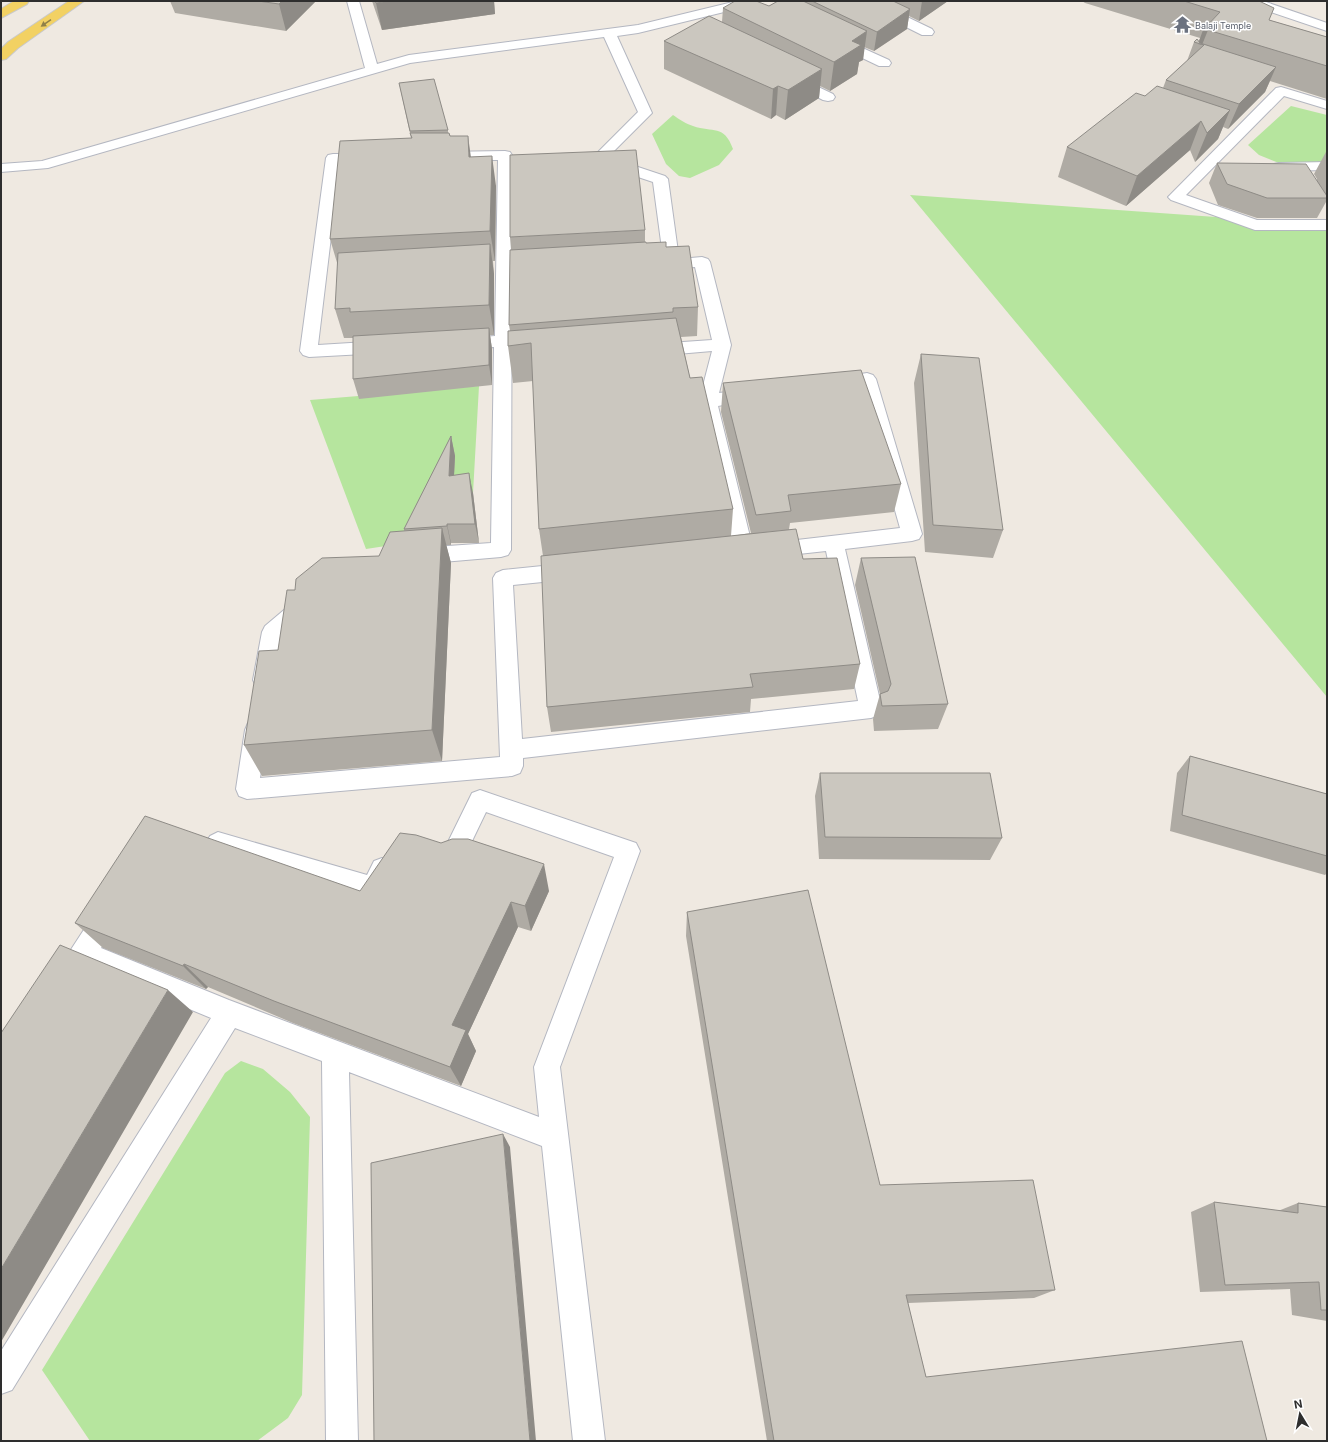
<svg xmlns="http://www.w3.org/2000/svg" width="1328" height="1442" font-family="Inter,sans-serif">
	<rect width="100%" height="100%" fill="#efe9e1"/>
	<!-- green -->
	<path fill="#b6e59e" d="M1291,106L1327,115V162L1279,163L1259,155L1248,145Z
		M673,115C679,119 686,124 693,126C713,133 724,124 733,149L719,165L690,178L679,176L666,164L652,134Z
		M910,195L1327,225V697Z
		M479,386L473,493L412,542L366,549L310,400Z
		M241,1061L263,1069L290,1092L310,1117L302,1395L288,1418L257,1441H90L42,1370L225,1073Z"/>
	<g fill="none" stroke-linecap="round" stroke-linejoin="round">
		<defs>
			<path id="minor" d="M347,1H359L377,64L409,55L638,25L737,1H759L757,4L638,33L617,36L652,113L608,157L665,176L668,179L679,259L702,257L708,259L710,262L731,345L719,393L751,389L757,391L760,395L757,399L718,406L754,553L751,558L744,560L737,558L734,553L699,401L712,351L654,356L648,354L645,350L648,346L654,344L712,340L695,267L672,269L666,267L664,264L653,182L593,162L591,159L638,112L604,37L410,63L48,168L1,172V164L42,161L365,68Z
				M858,1H874L932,29L934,32L932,35H922L860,4Z
				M1245,1H1263L1327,23V31L1247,4Z
				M836,36L889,60L891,63L889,66H879L831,43L829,40L831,37Z
				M793,75L833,94L835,97L833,100L828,101L823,100L788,82L786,79L788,76Z
				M1281,87L1327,101V109L1284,96L1186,195L1257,220H1327V230H1255L1171,200L1168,197L1171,194L1276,88Z
				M505,151L510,152L512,155L511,550L508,555L501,557L419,564L412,561L409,556L412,551L419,548L491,543L494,347L461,349L455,347L452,343L455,339L495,336L498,160H441L436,159L434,156L436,153L441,152Z
				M333,154H369L374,155L376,158L374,161L340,162L318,345L383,341L389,343L392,347L389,351L383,353L309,357L303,355L300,351L326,158L328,155Z
				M1327,162V170L1279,171L1274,170L1272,167L1274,164L1279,163Z
				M867,373L873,375L876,379L922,534L919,539L912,541L845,549L882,709L879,715L871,718L523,758V766L520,773L512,776L247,799L239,796L236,789L245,730L248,723L256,721L264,723L267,730L260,778L500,757L493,578L496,573L503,570L572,563L579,566L582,571L579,576L572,579L513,585L522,739L858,701L826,551L771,557L764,555L761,550L764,545L771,543L900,528L860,386L835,389L829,387L826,383L829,379Z
				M304,597L311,599L314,605L311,611L282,636L275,680L272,686L264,689L256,686L253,680L262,632L265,626L297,599Z
				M480,790L636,843L640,851L560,1067L605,1441H573L542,1146L349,1072L358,1441H326L322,1061L235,1028L12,1390L1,1394V1351L211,1018L88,967L75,989L66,992L57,989L53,980L57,971L100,905L109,902L118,905L121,913L101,948L229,1000L539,1117L534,1067L614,857L486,812L460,866L452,869L436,864L432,856L436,848L446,846L472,793Z
				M218,832L367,875L374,861L382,858L390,861L394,869L382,896L373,899L210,850L206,843L210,836Z"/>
			<path id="primary" d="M14,1H29L27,4L1,18V9Z
				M69,1H84L18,48L6,59L1,60V49L8,42Z"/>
		</defs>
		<!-- minor casing -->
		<use href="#minor" stroke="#b4b7c1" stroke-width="2"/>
		<!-- primary casing -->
		<use href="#primary" stroke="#c9c9c9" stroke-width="2"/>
		<!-- minor -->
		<use href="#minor" fill="#fff" fill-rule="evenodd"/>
		<!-- primary -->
		<use href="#primary" fill="#f2d163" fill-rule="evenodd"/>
	</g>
	<!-- wall -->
	<path fill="#afaba4" d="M170,1H316L286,31L175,13Z
		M372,1H494L495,14L382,30Z
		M778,1H948L919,21L909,16L907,29L874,51L864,47L863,60L859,62L857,74L830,91L820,86L819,98L785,120L776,115L771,119L664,69V41L722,22L723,8L769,6Z
		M1082,1H1259L1269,20L1327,37V99L1270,81L1265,92L1228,129L1223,127L1218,139L1195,162L1190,150L1126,206L1058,177L1067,147L1145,96L1163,88L1166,80L1187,61L1194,42L1199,41L1200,38L1085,3Z
		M399,83L448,130V133L450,136L471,157L496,186L495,261H493L494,274V335H490L492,349V385L359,399L353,379V338H344L335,309L338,266L330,239L411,138Z
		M1327,150V204L1326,202L1317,218H1257L1218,205L1209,183L1217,163L1317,180V179L1314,174Z
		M645,230V242L646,243L666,247L698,307L697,336L681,337L690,378L733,509L731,536L751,533L721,412L723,383L901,484L894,512L790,523L789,529L803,559L860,664L854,689L751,699L750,712L551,732L547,707L543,556L539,529L533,381L513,383L508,346L510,331L509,325L511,250L510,237Z
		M921,354L1003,530L993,558L925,552L914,383Z
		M451,436L455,456L454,475L473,493L479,543H451V545H446L451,563L442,761L262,776L244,745L278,650L295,590L379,556L404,531V529Z
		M861,558L948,704L938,729L874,731L873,719L880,694L855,585Z
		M1190,756L1327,794V873L1325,875L1170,831L1177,773Z
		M820,773L1002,838L990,860L819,859L815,796Z
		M360,891H549L531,931L518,927L468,1034L476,1051L461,1086L293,1023L208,987L206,989L103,948L75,923Z
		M687,912L880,1185L1055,1290L1034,1298L908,1303L926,1377L1267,1441H767L686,936Z
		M1214,1202L1278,1211L1298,1203L1327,1207V1321L1292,1315L1290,1289L1200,1292L1191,1212Z"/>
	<!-- shaded-wall -->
	<path fill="#8e8b86" d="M282,1H316L286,31L279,4Z
		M391,1H494L495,14L382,30L376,3Z
		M922,1H948L919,21Z
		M910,9L907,29L874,51L877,32Z
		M1203,30H1208L1202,45L1198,44Z
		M867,31L863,60L859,62L857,74L830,91L834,62L852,41Z
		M1276,67L1265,92L1228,129L1239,104Z
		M822,69L819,98L785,120L788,90Z
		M778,86L776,115L771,119L773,89Z
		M1230,110L1218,139L1195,162L1207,133Z
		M1201,121L1190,150L1126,206L1137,176Z
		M468,136L472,165L469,157Z
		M492,156L496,186L495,261L490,231Z
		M490,244L494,274V335L489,305Z
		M489,328L492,349V385L489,365Z
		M451,436L455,456L453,495L449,476Z
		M469,473L473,493L479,543L475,524Z
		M447,524L451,543V545L447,526Z
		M442,528L451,563L442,761L432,730Z
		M544,864L549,891L531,931L525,906Z
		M511,902L518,927L468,1034L476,1051L461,1086L450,1067L452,1025Z
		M184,964L208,987L206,989L183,966Z
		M168,990L193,1012L1,1342V1269Z
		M503,1134L510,1147L536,1441H530Z"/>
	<!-- building -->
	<path fill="#cbc7bf" stroke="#8e8b86" d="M258,1H282L279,4Z
		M375,1H391L376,3Z
		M735,1H756L769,6L778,1H803L867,31L852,41L861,45L834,62L723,8Z
		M812,1H893L910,9L877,32Z
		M1184,1H1259L1274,8L1269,20L1327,37V66L1208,30H1203L1220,12Z
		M709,16L822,69L788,90L778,86L773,89L664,41Z
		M1197,39L1200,43L1276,67L1239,104L1166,80L1204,45L1194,42Z
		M434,79L448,130L410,131L399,83Z
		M1157,86L1230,110L1207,133L1201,121L1137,176L1067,147L1136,93L1145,96Z
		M410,133H449L450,136H468L469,157L492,156L490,231L330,239L340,141L412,138Z
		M636,150L645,230L510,237V155Z
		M1217,163L1306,164L1327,196V198H1267L1227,184Z
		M646,242V243L666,242V247L689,246L698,307L673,308V312L509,325L510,250Z
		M490,244L489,305L350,312V308L335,309L338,253Z
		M676,318L690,378L702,377L733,509L539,529L531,343L508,346V331Z
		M489,328V365L353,379V336Z
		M921,354L979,358L1003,530L933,525Z
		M861,370L901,484L788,495L791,511L756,515L723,383Z
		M451,436L449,476L469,473L475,524H447V526L404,529Z
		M442,528L432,730L244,745L259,651L278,650L287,590H295L296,579L322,558L379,556L390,532Z
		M796,529L803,559L837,558L860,664L750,674L753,687L547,707L541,556Z
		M915,557L948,704L882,706L880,694L888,691L891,684L861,558Z
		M1190,756L1327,794V856L1182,815Z
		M820,773H990L1002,838L825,837Z
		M145,816L360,891L400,833L416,835L441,843L452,839H468L544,864L525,906L511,902L452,1025L466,1030L450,1067L274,1001L184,964L183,966L75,923Z
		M808,890L880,1185L1033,1180L1055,1290L906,1295L926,1377L1242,1341L1267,1441H774L687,912Z
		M60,945L168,990L1,1269V1033Z
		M503,1134L530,1441H374L371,1163Z
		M1214,1202L1298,1213V1203L1327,1207V1310H1321L1319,1282L1225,1285Z"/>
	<!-- one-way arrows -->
	<defs><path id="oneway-solid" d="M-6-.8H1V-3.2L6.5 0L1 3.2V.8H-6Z"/></defs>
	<use fill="#908048" href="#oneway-solid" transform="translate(46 23) rotate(146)"/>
	<!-- icons -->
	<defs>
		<symbol id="temple-bare" viewBox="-9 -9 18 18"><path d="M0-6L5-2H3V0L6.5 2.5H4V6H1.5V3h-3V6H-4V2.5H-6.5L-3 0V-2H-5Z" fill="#6b7280" stroke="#fff" stroke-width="2.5" paint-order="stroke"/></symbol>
	</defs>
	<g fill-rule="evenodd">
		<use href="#temple-bare" x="1170" y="12" width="25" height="25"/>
	</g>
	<g text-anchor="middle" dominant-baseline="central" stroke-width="3" stroke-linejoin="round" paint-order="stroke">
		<!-- far-worship labels -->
		<g font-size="9" fill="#5b616d" stroke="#fff" text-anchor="start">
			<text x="1195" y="25">Balaji Temple</text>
		</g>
	</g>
	<!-- border -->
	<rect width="1328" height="1442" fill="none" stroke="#2e2e2e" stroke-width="4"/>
	<!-- north arrow -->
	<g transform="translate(1300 1414) rotate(350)" stroke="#ffffff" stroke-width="3" paint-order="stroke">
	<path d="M0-3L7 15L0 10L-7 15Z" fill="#2e2e2e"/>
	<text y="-6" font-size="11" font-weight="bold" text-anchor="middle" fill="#2e2e2e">N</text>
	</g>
</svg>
